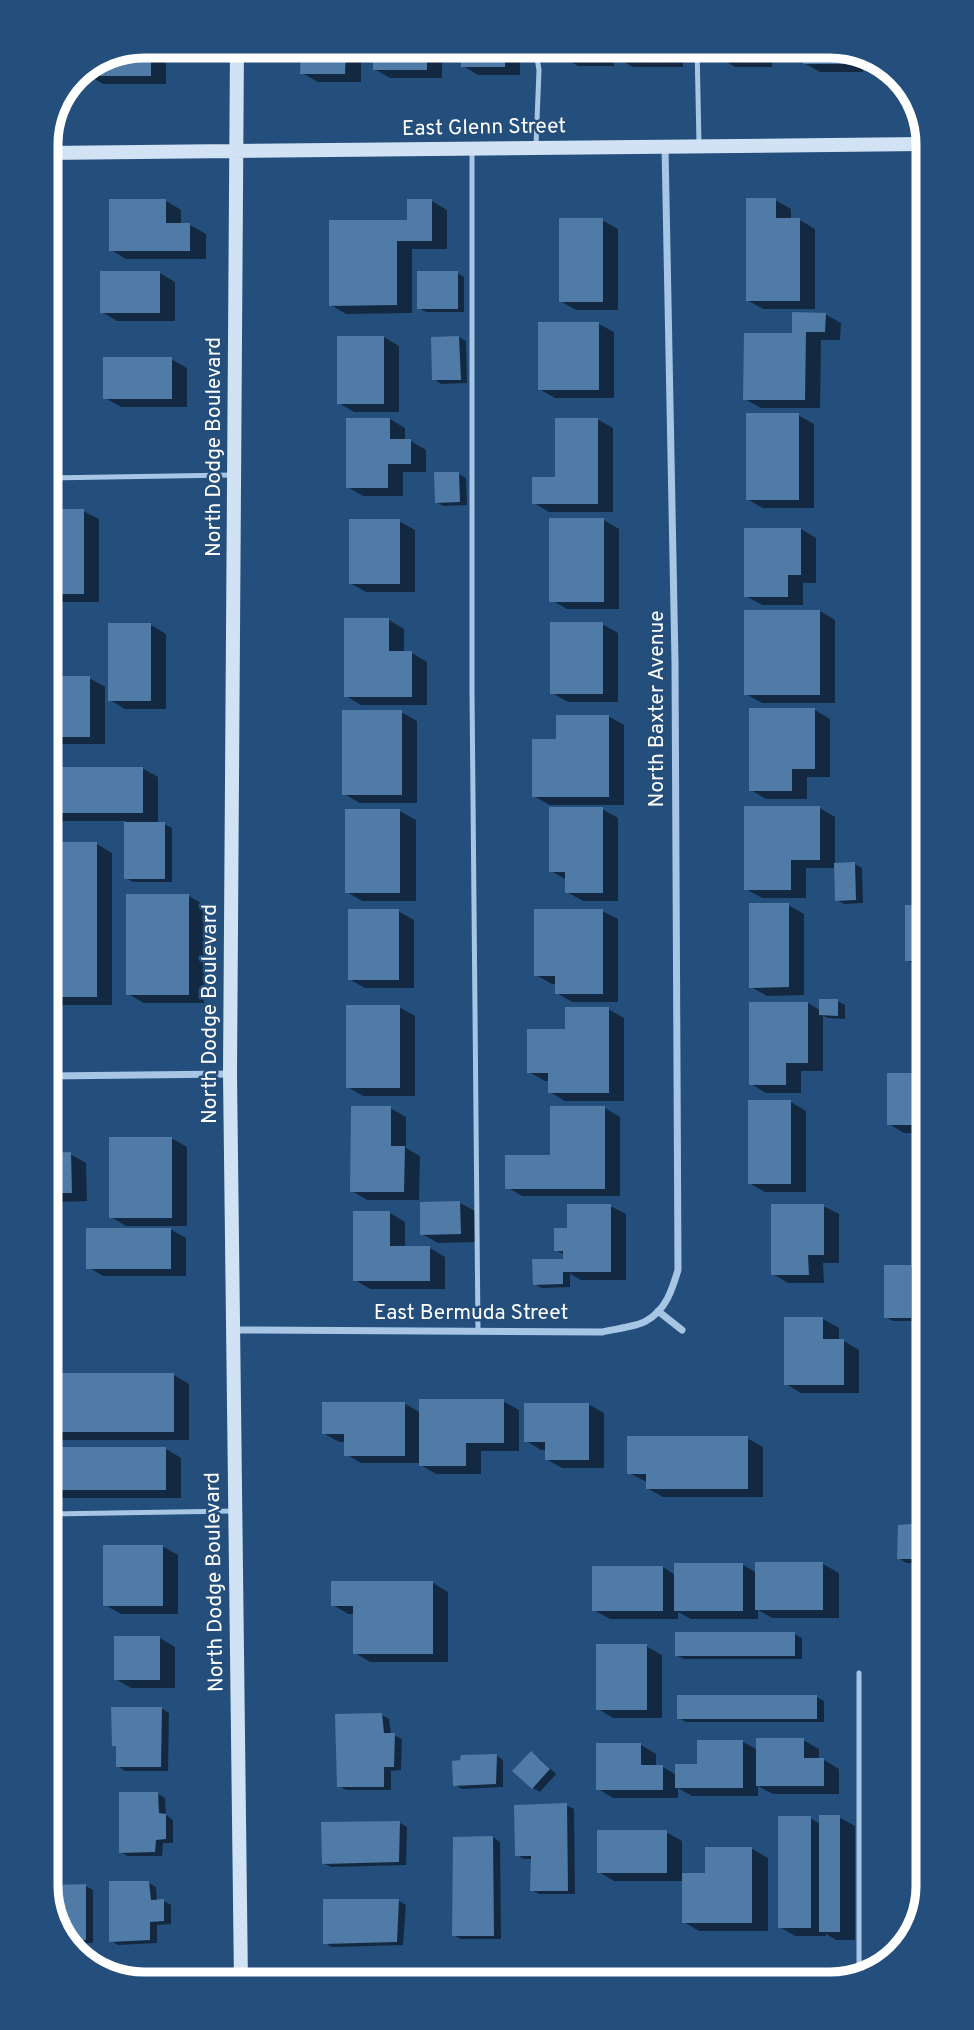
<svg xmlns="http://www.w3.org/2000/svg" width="974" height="2030" font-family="Overpass,sans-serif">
	<rect width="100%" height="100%" fill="#244e7b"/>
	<!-- shadow -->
	<path fill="#0007" d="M144,45L166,46V84H103L88,75Z
		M303,46H361V82H318L302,73Z
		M374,46H442V78H390L374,69Z
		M463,46H520V75H478L463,66Z
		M563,46H683V67H633L614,56V66H578L563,57Z
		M720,46H772V67H735L720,58Z
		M804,46H837L863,55V72H820L804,63Z
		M77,73V96L64,97L75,74Z
		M775,200L791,209V220H800L815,229V309H763L747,300Z
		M166,201L181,210V225H190L206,234V259H126L111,250Z
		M432,201L447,210V249H412V313L346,314L331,305L408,222Z
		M602,220L618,229V310H576L560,301Z
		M46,234L54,239V296H46Z
		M160,273L175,282V321H117L102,312Z
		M457,273L464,277V312H426L419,308Z
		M825,314L841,323L840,340H821L820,408H761L745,399L794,335Z
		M599,324L614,332V398H555L539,389Z
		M384,337L399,346V412H354L339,403Z
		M459,337L466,341L467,383L441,384L434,379Z
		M46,348L47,349V406H46Z
		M171,359L187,368V407H121L105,398Z
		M798,415L814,424V508H763L747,499Z
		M390,419L405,428V441H411L426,450V472H403V496H363L348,487Z
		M597,419L613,428V512H549L534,503L557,478Z
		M459,474L466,478L467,505L444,506L436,502Z
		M47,511H83L99,519V602H47Z
		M604,520L619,529V609H567L551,600Z
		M399,521L415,530V592H366L350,583Z
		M801,529L816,538V583H803V605H762L746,596Z
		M820,611L835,620V703H762L746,694Z
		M389,620L404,629V653H412L427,662V705H361L346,696Z
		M602,624L618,633V702H568L552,693Z
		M151,625L166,634V709H125L110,700Z
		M47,678H89L105,687V744H59L47,738Z
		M815,710L830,719V777H807V799H766L751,790Z
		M401,712L417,721V803H360L344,794Z
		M608,716L624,725V805H549L534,796L558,741Z
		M48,768H142L158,777V824H164L172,828V882H133L126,878V821H61L48,813Z
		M820,808L835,817V865L855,864L862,868L863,903L844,904L837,900L836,868H806V898H762L746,889Z
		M602,809L618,818V901H583L567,892V880L551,871Z
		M400,811L416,820V901H362L347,892Z
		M48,844H97L112,853V1005H54L48,1001Z
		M189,896L204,905V1003H144L128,994Z
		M788,905L804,914V995L767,996L751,987Z
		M926,907V969H922L907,960Z
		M398,911L414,920V988H365L349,979Z
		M602,911L618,919V1002H572L557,993V984H552L536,975Z
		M837,1001L845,1005V1019L828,1018L823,1016V1071H801V1093H766L751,1084L808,1003L821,1011Z
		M399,1007L415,1016V1096H363L348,1087Z
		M608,1009L624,1018V1101H565L550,1092V1081H545L529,1072L566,1031Z
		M889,1075H926V1133H904L889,1124Z
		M791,1102L806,1111V1192H765L749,1183Z
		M390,1108L406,1117V1148L420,1156L419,1200H367L352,1191Z
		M605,1108L620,1117V1196H522L507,1187L552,1157Z
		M171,1138L187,1147V1226H126L111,1217Z
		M70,1154L86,1163L87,1201L58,1202L49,1196V1155Z
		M460,1203L475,1211L476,1242L438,1243L422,1234Z
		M610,1206L626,1214V1280H581L570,1274V1287L542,1288L534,1284L565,1261V1255L556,1250L568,1229Z
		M823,1206L839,1214V1263H823L824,1283H788L773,1274Z
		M390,1213L405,1222V1248H430L445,1257V1289H370L355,1280Z
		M170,1229L186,1238V1276H103L88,1267Z
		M910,1267L917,1271V1321H893L885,1317Z
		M786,1319H823L839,1328V1341H844L859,1350V1393H801L786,1384Z
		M49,1375H174L189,1384V1440H59L49,1434Z
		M503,1401L519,1410V1451H481V1474H436L421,1465V1463H361L346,1454V1442H339L323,1433L405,1404L421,1413Z
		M588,1404L604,1413V1468H562L546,1459V1450H541L526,1441Z
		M747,1438L763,1447V1497H663L647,1488V1482L629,1473Z
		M49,1449H166L181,1458V1498H50Z
		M924,1525L927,1527L928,1563H906L899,1558Z
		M162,1546L178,1555V1614H121L105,1605Z
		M757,1564H823L839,1573V1618H772L758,1610V1619H691L678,1612V1619H610L594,1610L663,1567L675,1575L743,1565L757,1573Z
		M433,1583L448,1592V1662H370L355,1653V1614H348L333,1605Z
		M794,1634L802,1638V1659H684L676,1655Z
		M160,1638L175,1647V1688H131L116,1679Z
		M646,1646L662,1655V1718H613L598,1709Z
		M817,1697L824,1701V1722H686L679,1718Z
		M161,1708L169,1713L168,1771H125L118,1766V1748L114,1745Z
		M382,1715L389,1719L391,1734L402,1739L401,1770L391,1771V1790H346L339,1786Z
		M914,1737H928V1822L914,1814Z
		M803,1740L819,1749V1760H824L839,1769V1794H773L758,1786V1796H692L678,1788V1798H613L598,1789L641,1745L656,1754V1767H663L676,1775L698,1766L743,1742L758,1750Z
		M531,1753L538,1757L556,1774L540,1792L533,1788Z
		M496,1755L503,1760V1787L462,1789L455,1785Z
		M158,1794L165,1798L166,1815L173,1820V1843H163L162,1856H128L120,1852Z
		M566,1805L574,1809L575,1894H539L532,1890L533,1859H524L517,1855Z
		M839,1817L855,1826V1940H836L826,1934V1936H795L780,1927L810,1818L820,1824Z
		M400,1823L407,1827L406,1865L331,1867L323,1863Z
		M666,1832L682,1841V1875H707V1849H752L768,1858V1931H699L684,1922V1881H614L599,1872Z
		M493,1837L500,1842L501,1939H461L453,1935Z
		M149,1883L156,1887L157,1902L164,1901L171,1905V1924L157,1925V1943L118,1945L111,1941Z
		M55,1886H85L93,1890V1943H69L55,1924Z
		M399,1901L406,1905L403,1945L332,1947L325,1943Z"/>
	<!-- building -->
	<path fill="#507ba6" d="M144,45L151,46V76H86V69Z
		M301,46H346L345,74H300Z
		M373,46H427V70H373Z
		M461,46H505V67H461Z
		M561,46H599V58H561Z
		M616,46H668V59H616Z
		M718,46H757V59H718Z
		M803,46H837L848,50V64H803Z
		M746,198H776V218H800V301H746Z
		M109,199H166V223H190V251H109Z
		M407,199H432V241H397V305L329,306V220H407Z
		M559,218H603V302H559Z
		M100,271H160V313H100Z
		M417,271H458V309H417Z
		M792,312L826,313L825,332H806L805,400H743L744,333H792Z
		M538,322H599V390H538Z
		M337,336H384V404H337Z
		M459,336L461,380H432L431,337Z
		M103,357H172V399H103Z
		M746,413H799V500H746Z
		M346,418H390V439H411V464H388V488H346Z
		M555,418H598V504H532V477H555Z
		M434,472H459L460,502L435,503Z
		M47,509H84V594H47Z
		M549,518H604V602H549Z
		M349,519H400V584H349Z
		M744,528H801V575H788V597H744Z
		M744,610H820V695H744Z
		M344,618H389V651H412V697H344Z
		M550,622H603V694H550Z
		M108,623H151V701H108Z
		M47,676H90V737H47Z
		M749,708H815V769H792V791H749Z
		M342,710H402V795H342Z
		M556,715H609V797H532V739H556Z
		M48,767H143V813H48Z
		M744,806H820V860H791V890H744Z
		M549,807H603V893H565V872H549Z
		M345,809H400V893H345Z
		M124,822H165V879H124Z
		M48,842H97V997H48Z
		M855,862L856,900L835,901L834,863Z
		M126,894H189V995H126Z
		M749,903H789V987L749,988Z
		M905,905H926V961H905Z
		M348,909H399V980H348Z
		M534,909H603V994H555V976H534Z
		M819,999H838V1016L819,1015Z
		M749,1002H808V1063H786V1085H749Z
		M346,1005H400V1088H346Z
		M565,1007H609V1093H548V1073H527V1029H565Z
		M887,1073H926V1125H887Z
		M748,1100H791V1184H748Z
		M351,1106H391V1146H405L404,1192H350Z
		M550,1106H605V1189H505V1155H550Z
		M109,1137H172V1218H109Z
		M71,1152L72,1193H49V1153Z
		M460,1201L461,1234L420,1235V1202Z
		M567,1204H611V1272H563V1284L533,1285L532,1259H563V1251H554V1228H567Z
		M771,1204H824V1255H808L809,1275H771Z
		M353,1211H390V1246H430V1281H353Z
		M86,1228H171V1269H86Z
		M884,1265H911V1318H884Z
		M784,1317H823V1339H844V1385H784Z
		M49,1373H174V1432H49Z
		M419,1399H504V1443H466V1466H419Z
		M322,1402H405V1456H344V1434H322Z
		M524,1403H589V1460H545V1442H524Z
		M627,1436H748V1489H646V1474H627Z
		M923,1438H927V1474H923Z
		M49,1447H166V1490H50Z
		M924,1523L927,1559H897L898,1525Z
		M103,1545H163V1606H103Z
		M755,1562H823V1610H755Z
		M674,1563H743V1611H674Z
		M592,1566H663V1611H592Z
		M331,1581H433V1654H353V1606H331Z
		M675,1632H795V1656H675Z
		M114,1636H160V1680H114Z
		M596,1644H647V1710H596Z
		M677,1695H817V1719H677Z
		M111,1707H162L161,1767H116V1746H112Z
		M382,1713L384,1733H395L394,1767H384V1787H337L335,1714Z
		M913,1735H928V1815H913Z
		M756,1738H804V1758H824V1786H756Z
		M697,1740H743V1788H675V1764H697Z
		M596,1743H641V1765H663V1790H596Z
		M531,1751L550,1769L532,1789L512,1771Z
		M497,1754L496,1784L453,1786L452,1761L460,1760L461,1755Z
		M119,1792H158L159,1813L166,1814V1839L156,1840L155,1852L119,1853Z
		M567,1803L568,1891H530L531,1856H515L514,1805Z
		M819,1815H840V1932H819Z
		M778,1816H811V1928H778Z
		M400,1821L399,1862L322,1864L321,1822Z
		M597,1830H667V1873H597Z
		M493,1836L494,1936H452L453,1837Z
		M705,1847H752V1923H682V1873H705Z
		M921,1857H928V1887L922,1909Z
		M109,1881H149L151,1900L164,1899V1921L150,1922V1940L109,1942Z
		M86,1884V1940H66L53,1921V1885Z
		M323,1899H399L397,1942L323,1944Z"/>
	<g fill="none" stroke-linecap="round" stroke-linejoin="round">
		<!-- lane -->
		<path stroke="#a7c6e5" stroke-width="5" d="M535,46L539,70L536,145
			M697,46L699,144
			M472,151V691L478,1331
			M47,478L232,475
			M50,1514L235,1511
			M859,1979V1673"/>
		<!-- street -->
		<path stroke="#a7c6e5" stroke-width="7" d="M48,1076L230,1074
			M658,1311L682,1330
			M233,1330L602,1332C614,1329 636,1327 646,1321C666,1310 672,1290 678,1270L675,662L665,147"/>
		<!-- secondary -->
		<path stroke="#d1e2f4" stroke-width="14" d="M237,46L230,1074L241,1984
			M46,153L923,144"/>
	</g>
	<g text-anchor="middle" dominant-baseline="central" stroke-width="5" stroke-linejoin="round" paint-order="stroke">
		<!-- street labels -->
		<g font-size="21" fill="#fff" stroke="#244e7b">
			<text transform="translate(484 128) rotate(-1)">East Glenn Street</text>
			<text transform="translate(214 447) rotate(-90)">North Dodge Boulevard</text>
			<text transform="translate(657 709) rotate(-90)">North Baxter Avenue</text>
			<text transform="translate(210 1014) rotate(-90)">North Dodge Boulevard</text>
			<text x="471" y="1313">East Bermuda Street</text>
			<text transform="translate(215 1582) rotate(-91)">North Dodge Boulevard</text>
		</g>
	</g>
	<!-- crop -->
	<path d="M0 0H974V2030H0ZM144 58H830A86 86 0 0 1 916 144V1886A86 86 0 0 1 830 1972H144A86 86 0 0 1 58 1886V144A86 86 0 0 1 144 58Z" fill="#244e7b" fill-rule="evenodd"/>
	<path fill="none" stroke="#fff" stroke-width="9" d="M144 58H830A86 86 0 0 1 916 144V1886A86 86 0 0 1 830 1972H144A86 86 0 0 1 58 1886V144A86 86 0 0 1 144 58Z"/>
</svg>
